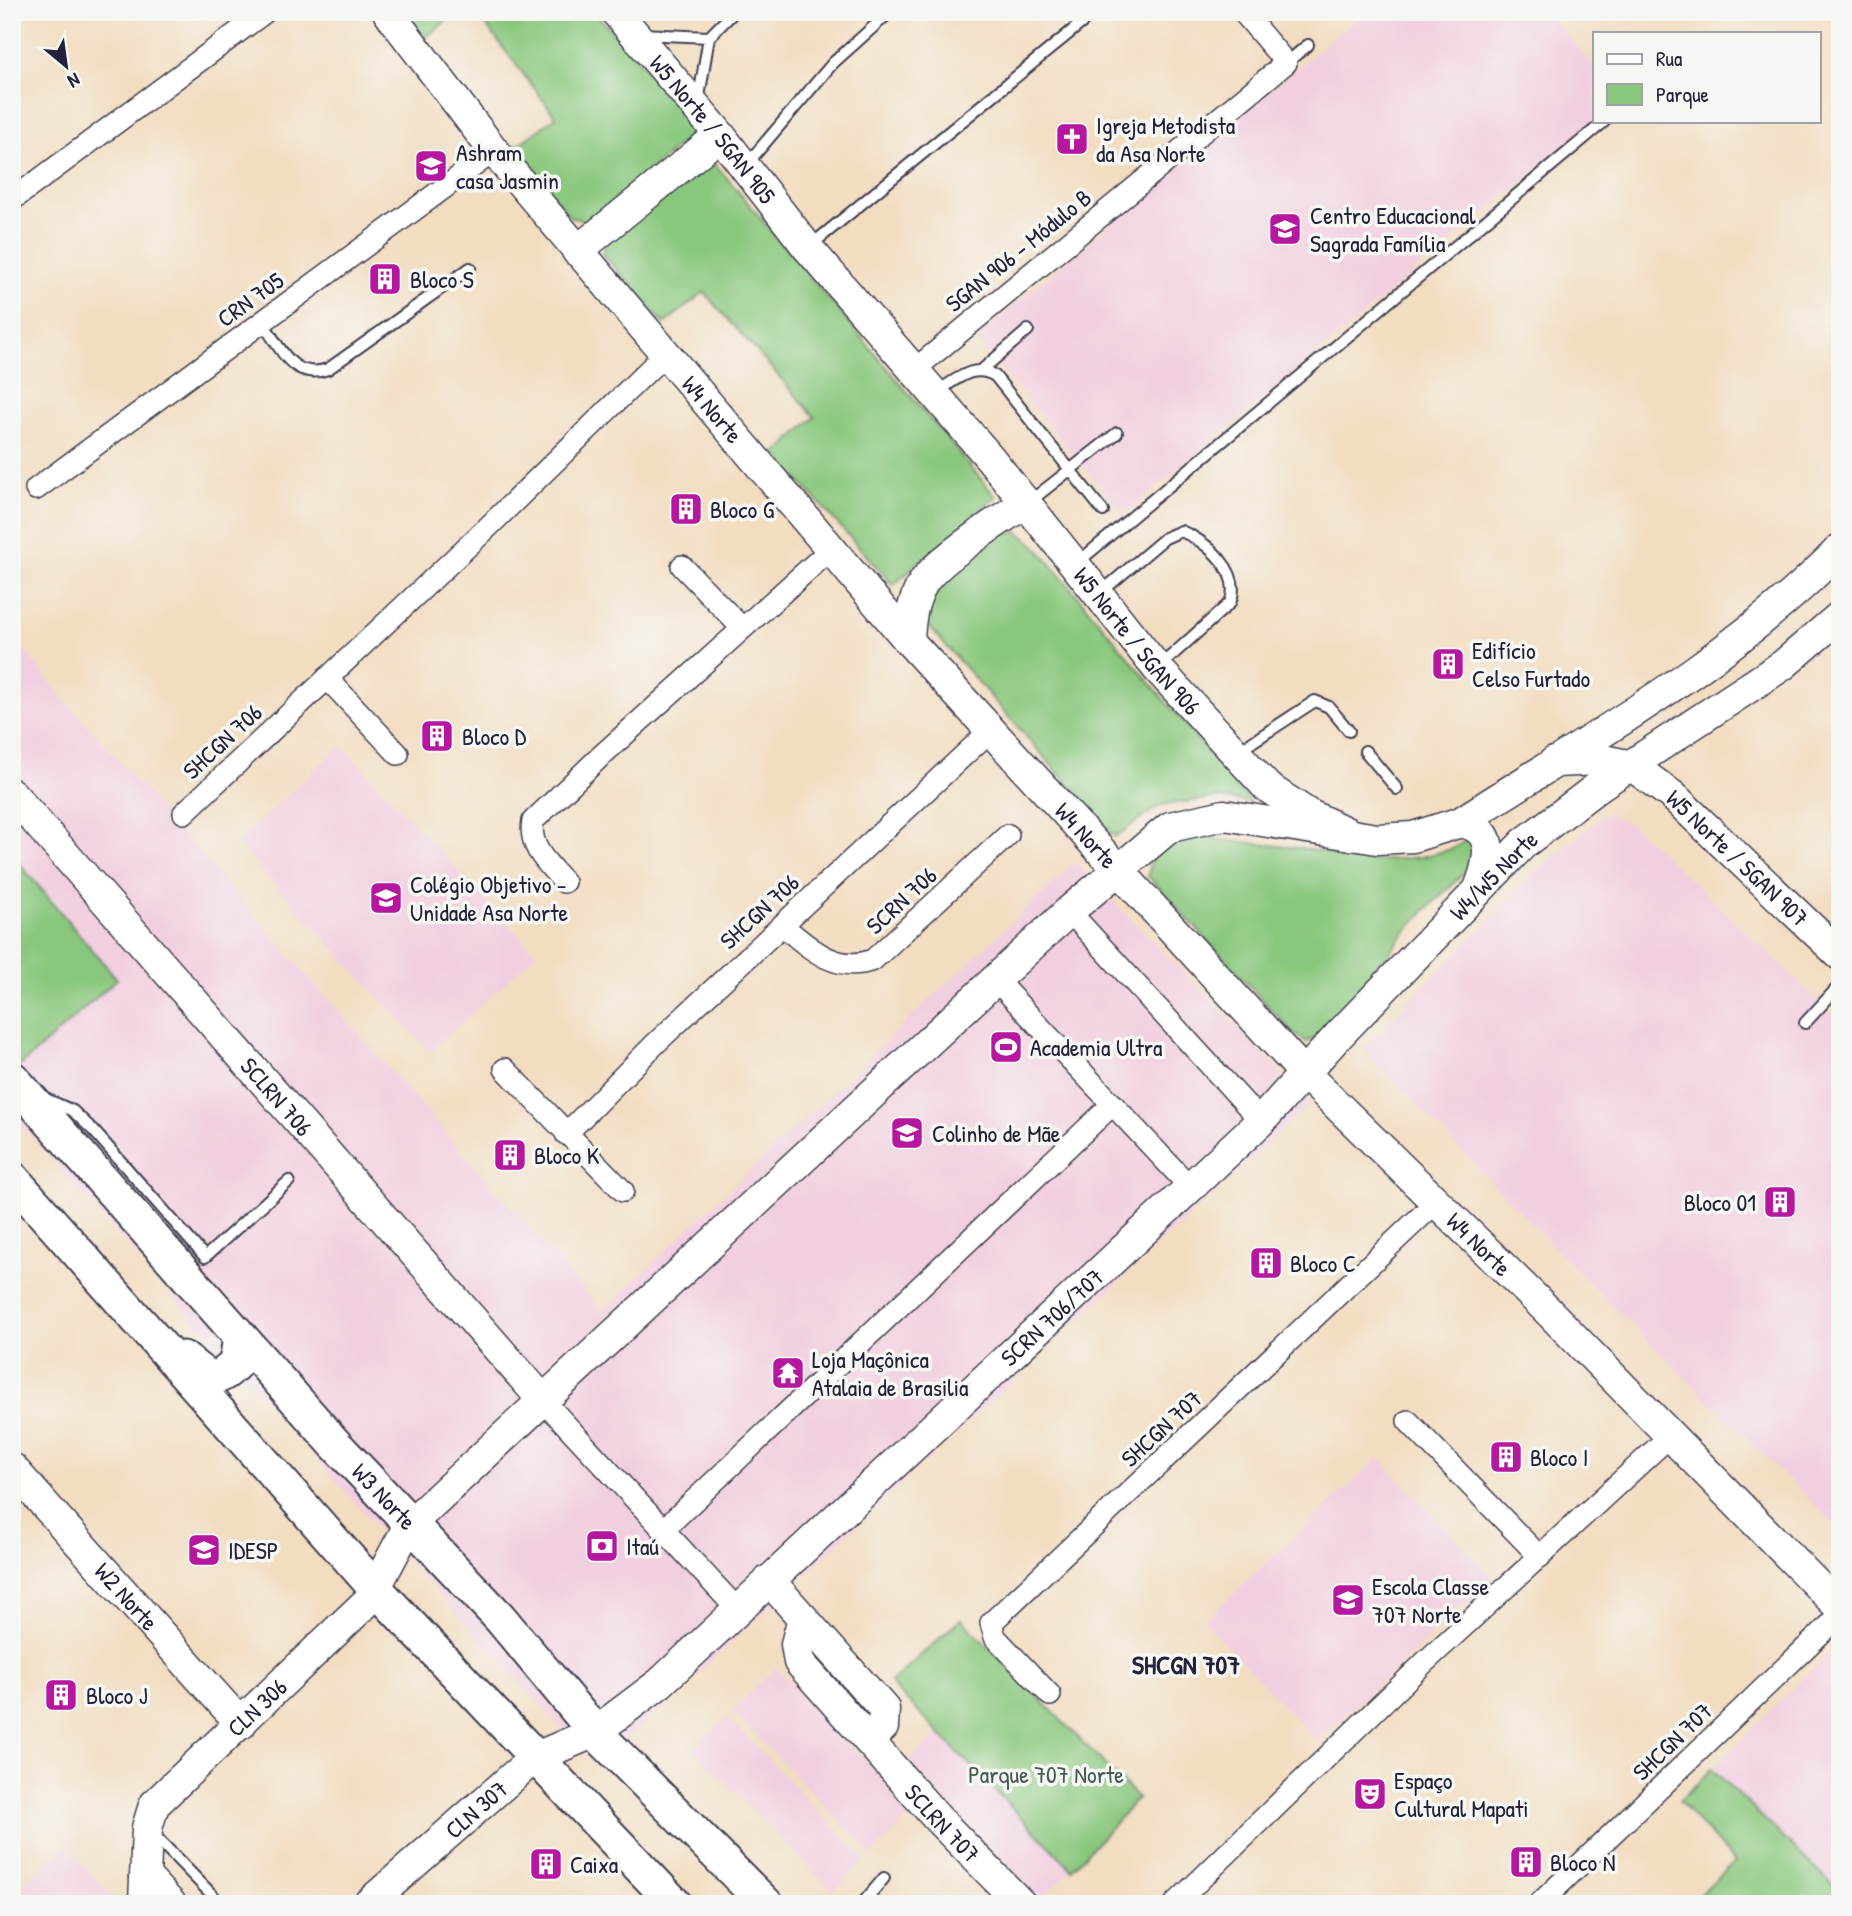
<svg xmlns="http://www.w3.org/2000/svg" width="1852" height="1916" font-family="'Patrick Hand',sans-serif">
	<rect width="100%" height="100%" fill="#f6f6f2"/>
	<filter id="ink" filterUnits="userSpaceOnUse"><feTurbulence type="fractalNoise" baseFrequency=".0143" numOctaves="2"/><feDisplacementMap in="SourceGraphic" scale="14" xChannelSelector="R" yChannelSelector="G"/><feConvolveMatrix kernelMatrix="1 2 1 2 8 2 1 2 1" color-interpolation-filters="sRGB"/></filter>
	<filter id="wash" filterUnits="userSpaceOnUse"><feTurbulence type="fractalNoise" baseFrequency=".00686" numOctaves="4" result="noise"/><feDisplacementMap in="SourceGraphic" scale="28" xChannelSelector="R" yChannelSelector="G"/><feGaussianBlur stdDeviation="1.57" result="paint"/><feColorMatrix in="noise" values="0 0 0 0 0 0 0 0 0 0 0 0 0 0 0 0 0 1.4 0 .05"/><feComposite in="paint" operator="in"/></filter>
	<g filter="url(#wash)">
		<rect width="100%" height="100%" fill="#f2ddc1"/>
		<!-- built -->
		<path fill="#f2cfe0" d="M1364,12H1547L1595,68V121L1124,515L975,338Z
			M12,634L58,692L602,1311L1075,862L1311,1103L597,1767L376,1526L12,1115Z
			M341,745L536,954L430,1052L236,843Z
			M1606,813L1632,825L1840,1021V1530L1580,1274L1363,1049L1535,872Z
			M1379,1458L1493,1578L1317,1741L1204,1621Z
			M1840,1642V1892L1712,1769Z
			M776,1668L916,1811L872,1854L732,1711Z
			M727,1717L866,1860L833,1892L693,1749Z
			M938,1733L1072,1869L1038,1902L904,1766Z
			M66,1846L119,1904H12V1896Z"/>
		<!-- green -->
		<path fill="#89c77d" stroke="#56745c" stroke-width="2" d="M404,12H457L424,39Z
			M476,12H594L701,127L596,216L588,220L571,218L514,148L556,117Z
			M714,163L996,497L893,585L775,454L815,417L704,292L664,324L602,253L607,239L697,166Z
			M1018,532L1034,544L1250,802L1215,798L1161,805L1115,837L924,621L933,588L996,534Z
			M1478,833L1482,856C1455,883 1423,909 1399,940C1371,975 1350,1021 1307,1042L1293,1033L1148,876L1150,862L1163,848L1189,836L1307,849L1376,861L1421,857L1452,849Z
			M12,855L117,979L20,1066L12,1057Z
			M961,1619L1138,1798L1072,1869L890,1683Z
			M1712,1769L1840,1892L1835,1904H1689L1735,1862L1679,1801Z"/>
	</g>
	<g filter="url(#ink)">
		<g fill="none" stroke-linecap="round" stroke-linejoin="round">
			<defs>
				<path id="lane" d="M641,34L709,37L698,103
					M709,37L734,12
					M1286,63L1308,45
					M746,165L833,63L890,12
					M810,246L1095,12
					M262,322C281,348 292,381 328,369L470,268
					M983,369L1028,330
					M935,393C955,381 973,362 995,376L1103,511
					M1029,502L1117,433
					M1077,563L1605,121
					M1100,593L1165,538L1181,531C1207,541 1243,573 1230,603L1159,667
					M1365,751L1397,789
					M1237,752L1315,701L1329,707L1349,731
					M1805,1023L1840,985
					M46,1099L73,1111L93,1130L205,1257L289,1181
					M152,1833L221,1904
					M862,1904L884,1878"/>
				<path id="street" d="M12,200L265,12
					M914,370L1286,63L1243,12
					M36,489L494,151
					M682,566L742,628
					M327,678L398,754
					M184,813L486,529L665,354
					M564,882C548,864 528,847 533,821L602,755L831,549
					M1069,911L1261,1121
					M782,925C808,947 836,974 873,960L1008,835
					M995,979L1191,1188
					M505,1069L623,1191
					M566,1134L656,1043L991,730
					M542,1399L738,1610
					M1408,1421L1540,1557
					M663,1530L1113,1104
					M1050,1695L995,1637L991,1623L1435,1203
					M1175,1904L1425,1662L1671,1435
					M1539,1904L1840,1615"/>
				<g id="secondary">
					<path id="s1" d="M388,12L494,151L909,641L1304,1073L1546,1309L1840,1608"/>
					<path id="s2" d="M616,12L720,135L808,248L990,458L1157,668L1267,787L1308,814L1352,835L1377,839L1413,837L1461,822C1591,738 1731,661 1840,549"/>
					<path d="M577,251L720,135"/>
					<path d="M909,641C910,619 912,602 923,583C935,562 1004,516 1027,503"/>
					<path id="s3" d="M1554,762L1603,760L1632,766L1673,796L1840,955"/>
					<path id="s4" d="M12,794L542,1399"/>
					<path d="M1461,822C1499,830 1489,863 1478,891"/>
					<path id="s5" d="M12,1468L241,1724"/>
					<path d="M769,1580L884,1709L883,1727L868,1740"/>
					<path id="s6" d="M803,1618L796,1644L799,1662L938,1819L1021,1904"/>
					<path d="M145,1876L171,1904"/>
					<path id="s7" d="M144,1904L147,1828L154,1805L369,1600L409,1525L1069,911L1170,827L1224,815L1352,835"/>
					<path id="s8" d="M368,1904L534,1758L595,1732L660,1683L1261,1121L1338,1036L1524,843L1599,786L1783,665L1840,616"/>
				</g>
				<g id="primary">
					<path id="s9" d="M12,1078L336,1445L500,1618L595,1732L766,1904"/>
					<path d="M12,1178L376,1589L675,1904"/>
					<path d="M183,1358C205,1375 213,1388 236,1363L240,1337"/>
				</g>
			</defs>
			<!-- lane casing -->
			<use href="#lane" stroke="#413e4f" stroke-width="14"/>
			<!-- street casing -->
			<use href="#street" stroke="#413e4f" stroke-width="24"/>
			<!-- secondary casing -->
			<use href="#secondary" stroke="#413e4f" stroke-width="33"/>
			<!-- primary casing -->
			<use href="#primary" stroke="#413e4f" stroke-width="37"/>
			<!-- lane -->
			<use href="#lane" stroke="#fff" stroke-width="10"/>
			<!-- street -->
			<use href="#street" stroke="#fff" stroke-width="21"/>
			<!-- secondary -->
			<use href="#secondary" stroke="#fff" stroke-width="30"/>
			<!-- primary -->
			<use href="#primary" stroke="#fff" stroke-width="33"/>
		</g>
	</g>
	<!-- icons -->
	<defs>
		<symbol id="church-square" viewBox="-11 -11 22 22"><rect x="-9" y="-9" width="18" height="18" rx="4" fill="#b5179e" stroke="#f6f6f2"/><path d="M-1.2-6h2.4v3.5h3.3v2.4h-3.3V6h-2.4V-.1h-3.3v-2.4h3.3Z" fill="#fff"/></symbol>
		<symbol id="school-square" viewBox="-11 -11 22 22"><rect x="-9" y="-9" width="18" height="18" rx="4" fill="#b5179e" stroke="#f6f6f2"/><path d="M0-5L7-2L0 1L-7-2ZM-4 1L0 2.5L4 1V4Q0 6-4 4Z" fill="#fff"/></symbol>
		<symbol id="building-square" viewBox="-11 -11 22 22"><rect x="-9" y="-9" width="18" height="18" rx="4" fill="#b5179e" stroke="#f6f6f2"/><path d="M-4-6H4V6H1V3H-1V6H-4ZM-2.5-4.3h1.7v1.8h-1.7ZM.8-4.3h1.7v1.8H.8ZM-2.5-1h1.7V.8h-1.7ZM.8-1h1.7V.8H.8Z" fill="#fff"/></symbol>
		<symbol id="stadium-square" viewBox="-11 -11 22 22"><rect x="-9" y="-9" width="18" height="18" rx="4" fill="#b5179e" stroke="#f6f6f2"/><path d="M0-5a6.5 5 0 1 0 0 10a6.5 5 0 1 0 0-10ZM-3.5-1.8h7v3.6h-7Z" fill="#fff"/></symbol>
		<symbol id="temple-square" viewBox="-11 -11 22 22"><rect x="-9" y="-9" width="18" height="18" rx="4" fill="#b5179e" stroke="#f6f6f2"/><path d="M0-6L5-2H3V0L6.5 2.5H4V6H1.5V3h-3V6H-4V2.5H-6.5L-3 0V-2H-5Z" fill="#fff"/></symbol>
		<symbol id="bank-square" viewBox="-11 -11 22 22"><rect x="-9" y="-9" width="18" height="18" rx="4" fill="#b5179e" stroke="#f6f6f2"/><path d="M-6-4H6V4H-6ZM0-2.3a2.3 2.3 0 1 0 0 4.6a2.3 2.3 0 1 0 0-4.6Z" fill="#fff"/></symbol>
		<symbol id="theatre-square" viewBox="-11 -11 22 22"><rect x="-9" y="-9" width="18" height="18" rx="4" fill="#b5179e" stroke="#f6f6f2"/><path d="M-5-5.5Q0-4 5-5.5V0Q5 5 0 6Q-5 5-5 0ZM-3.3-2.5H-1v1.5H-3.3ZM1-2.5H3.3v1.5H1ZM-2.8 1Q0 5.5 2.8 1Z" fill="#fff"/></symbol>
	</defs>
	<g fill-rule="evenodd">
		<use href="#church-square" x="1053" y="120" width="38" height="38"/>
		<use href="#school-square" x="412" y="147" width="38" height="38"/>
		<use href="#school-square" x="1266" y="210" width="38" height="38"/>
		<use href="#building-square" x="366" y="260" width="38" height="38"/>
		<use href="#building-square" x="667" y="490" width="38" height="38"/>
		<use href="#building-square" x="1429" y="645" width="38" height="38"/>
		<use href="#building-square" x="418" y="717" width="38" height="38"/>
		<use href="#school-square" x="367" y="879" width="38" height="38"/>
		<use href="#stadium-square" x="987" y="1028" width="38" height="38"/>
		<use href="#school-square" x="888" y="1114" width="38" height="38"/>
		<use href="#building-square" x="491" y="1136" width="38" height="38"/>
		<use href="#building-square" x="1761" y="1183" width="38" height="38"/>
		<use href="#building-square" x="1247" y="1244" width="38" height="38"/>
		<use href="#temple-square" x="769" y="1354" width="38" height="38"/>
		<use href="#building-square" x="1487" y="1438" width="38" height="38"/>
		<use href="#bank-square" x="583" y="1527" width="38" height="38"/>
		<use href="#school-square" x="185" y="1531" width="38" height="38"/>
		<use href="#school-square" x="1329" y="1581" width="38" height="38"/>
		<use href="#building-square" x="42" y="1676" width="38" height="38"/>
		<use href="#theatre-square" x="1351" y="1775" width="38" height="38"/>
		<use href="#building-square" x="1507" y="1843" width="38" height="38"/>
		<use href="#building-square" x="527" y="1845" width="38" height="38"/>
	</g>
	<g text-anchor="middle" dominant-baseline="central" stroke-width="7" stroke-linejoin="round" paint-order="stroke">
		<!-- poi labels -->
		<g font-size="24" fill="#22223b" stroke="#f6f6f2" text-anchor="start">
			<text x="1096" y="125">Igreja Metodista<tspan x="1096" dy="28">da Asa Norte</tspan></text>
			<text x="456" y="152">Ashram<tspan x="456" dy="28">casa Jasmin</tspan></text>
			<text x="1310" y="215">Centro Educacional<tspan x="1310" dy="28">Sagrada Família</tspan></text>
			<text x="410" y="279">Bloco S</text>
			<text x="710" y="509">Bloco G</text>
			<text x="1472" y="650">Edifício<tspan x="1472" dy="28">Celso Furtado</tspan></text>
			<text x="462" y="736">Bloco D</text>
			<text x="410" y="884">Colégio Objetivo -<tspan x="410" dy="28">Unidade Asa Norte</tspan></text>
			<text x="1030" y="1047">Academia Ultra</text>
			<text x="932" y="1133">Colinho de Mãe</text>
			<text x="534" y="1155">Bloco K</text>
			<text x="1756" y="1202" text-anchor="end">Bloco 01</text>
			<text x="1290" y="1263">Bloco C</text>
			<text x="812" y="1359">Loja Maçônica<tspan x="812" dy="28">Atalaia de Brasilia</tspan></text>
			<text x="1530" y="1457">Bloco I</text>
			<text x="626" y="1546">Itaú</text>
			<text x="228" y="1550">IDESP</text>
			<text x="1372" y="1586">Escola Classe<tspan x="1372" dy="28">707 Norte</tspan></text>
			<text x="86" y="1695">Bloco J</text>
			<text x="1394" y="1780">Espaço<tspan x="1394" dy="28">Cultural Mapati</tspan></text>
			<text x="1550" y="1862">Bloco N</text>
			<text x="570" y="1864">Caixa</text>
		</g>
		<!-- street labels -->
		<g font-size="24" fill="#22223b" stroke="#f6f6f2">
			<text stroke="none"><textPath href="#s2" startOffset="152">W5 Norte / SGAN 905</textPath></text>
			<text transform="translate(1018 250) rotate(-39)">SGAN 906 - Módulo B</text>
			<text transform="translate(250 299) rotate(-36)">CRN 705</text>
			<text stroke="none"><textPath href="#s1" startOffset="513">W4 Norte</textPath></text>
			<text stroke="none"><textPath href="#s2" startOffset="817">W5 Norte / SGAN 906</textPath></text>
			<text transform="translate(222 741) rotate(-43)">SHCGN 706</text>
			<text stroke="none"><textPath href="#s1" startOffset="1080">W4 Norte</textPath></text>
			<text stroke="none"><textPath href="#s3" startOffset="219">W5 Norte / SGAN 907</textPath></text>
			<text stroke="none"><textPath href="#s8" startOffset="1530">W4/W5 Norte</textPath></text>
			<text transform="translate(901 900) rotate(-43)">SCRN 706</text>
			<text transform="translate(759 911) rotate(-43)">SHCGN 706</text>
			<text stroke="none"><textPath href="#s4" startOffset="402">SCLRN 706</textPath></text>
			<text stroke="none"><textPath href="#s1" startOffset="1647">W4 Norte</textPath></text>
			<text stroke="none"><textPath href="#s8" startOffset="905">SCRN 706/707</textPath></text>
			<text transform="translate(1161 1428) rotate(-43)">SHCGN 707</text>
			<text stroke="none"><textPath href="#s9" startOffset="560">W3 Norte</textPath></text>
			<text stroke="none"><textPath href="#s5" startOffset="172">W2 Norte</textPath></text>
			<text stroke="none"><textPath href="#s7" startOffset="242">CLN 306</textPath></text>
			<text transform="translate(1672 1741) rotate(-44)">SHCGN 707</text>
			<text stroke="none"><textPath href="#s8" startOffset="144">CLN 307</textPath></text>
			<text stroke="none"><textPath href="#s6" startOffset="261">SCLRN 707</textPath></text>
		</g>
		<!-- park labels -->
		<g font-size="24" fill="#465c52" stroke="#f6f6f2">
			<text x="1046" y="1774">Parque 707 Norte</text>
		</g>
		<!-- neighbourhood labels -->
		<g font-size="26" font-weight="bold" fill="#22223b" stroke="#f6f6f2">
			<text x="1186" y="1664">SHCGN 707</text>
		</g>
	</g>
	<!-- margin -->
	<rect width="1852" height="1916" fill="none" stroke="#f6f6f2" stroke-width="42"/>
	<!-- legend -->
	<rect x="1593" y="32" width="228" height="91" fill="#f6f6f2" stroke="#a1a1a9" stroke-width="2"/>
	<rect x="1607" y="54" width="35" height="10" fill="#ffffff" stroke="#a1a1a9" stroke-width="2"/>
	<text x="1656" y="66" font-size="21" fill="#22223b">Rua</text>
	<rect x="1607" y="84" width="35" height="21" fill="#89c77d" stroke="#a1a1a9" stroke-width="2"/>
	<text x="1656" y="102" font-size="21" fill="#22223b">Parque</text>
	<!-- north arrow -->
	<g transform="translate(66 66) rotate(151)" stroke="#f6f6f2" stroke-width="5" paint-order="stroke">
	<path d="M0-5L12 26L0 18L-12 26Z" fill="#22223b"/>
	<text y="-10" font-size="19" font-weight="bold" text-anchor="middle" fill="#22223b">N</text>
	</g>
</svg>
